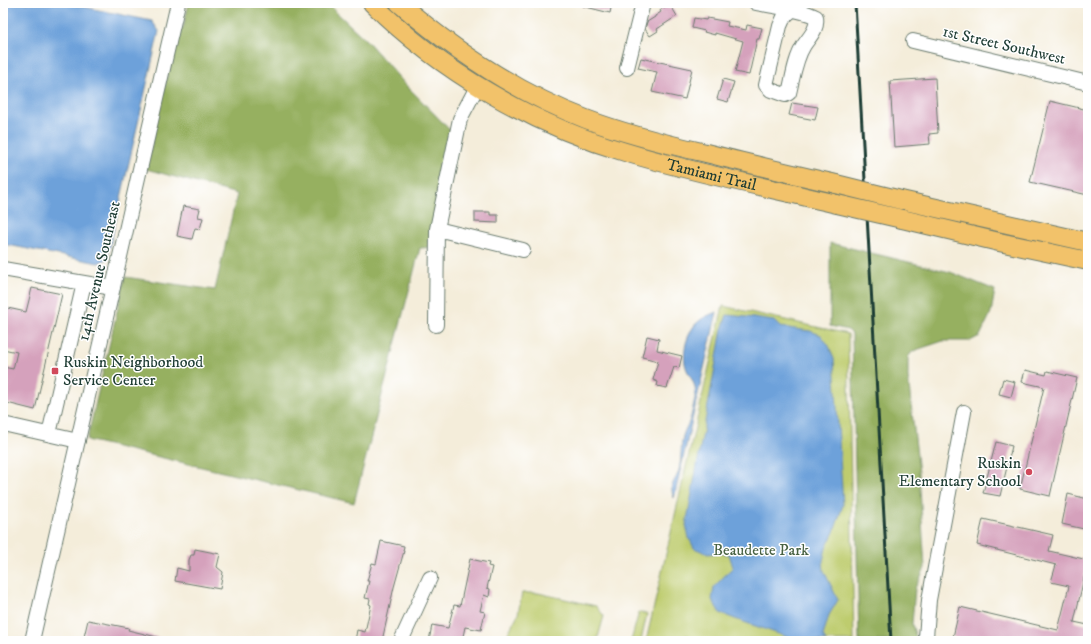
<svg xmlns="http://www.w3.org/2000/svg" width="1091" height="644" font-family="'IM FELL DW Pica',serif">
	<rect width="100%" height="100%" fill="#fff"/>
	<filter id="ink" filterUnits="userSpaceOnUse"><feTurbulence type="fractalNoise" baseFrequency=".025" numOctaves="2"/><feDisplacementMap in="SourceGraphic" scale="8" xChannelSelector="R" yChannelSelector="G"/><feConvolveMatrix kernelMatrix="1 2 1 2 8 2 1 2 1" color-interpolation-filters="sRGB"/></filter>
	<filter id="wash" filterUnits="userSpaceOnUse"><feTurbulence type="fractalNoise" baseFrequency=".012" numOctaves="4" result="noise"/><feDisplacementMap in="SourceGraphic" scale="16" xChannelSelector="R" yChannelSelector="G"/><feGaussianBlur stdDeviation="0.9" result="paint"/><feColorMatrix in="noise" values="0 0 0 0 0 0 0 0 0 0 0 0 0 0 0 0 0 1.4 0 .05"/><feComposite in="paint" operator="in"/></filter>
	<g filter="url(#wash)">
		<rect width="100%" height="100%" fill="#f4edda"/>
		<!-- green -->
		<path fill="#becc6e" stroke="#6e8451" d="M723,306L848,334L854,641H646Z
			M522,593H538L596,606L604,616L597,641H504L518,614Z
			M639,612L647,614L641,641H631Z"/>
		<!-- forest -->
		<path fill="#96b061" stroke="#5a764a" d="M189,3H329L335,11L368,42L404,83L451,131L439,247L420,248L354,503L87,440L125,277L215,290L237,194L146,169L178,28H183Z
			M830,243L950,272L995,290L991,313L980,336L970,341H943L919,349L912,352L908,357V377L919,473L925,568L915,588L912,624L917,641H859L852,334L848,330L830,326Z"/>
		<!-- water -->
		<path fill="#6da1da" stroke="#466f87" d="M3,3H65L152,21L159,31L107,259L98,263L3,244Z
			M717,312L674,498C668,483 676,482 679,470C682,459 680,447 683,436C684,431 687,427 689,422C692,415 693,406 695,398C697,386 692,380 687,370C683,361 684,349 687,340C693,323 700,318 717,312Z
			M727,315L747,317L774,321L780,327L810,331L821,335L829,346L834,359L843,505L834,532L826,548L823,561L824,571L838,600L829,615L823,636L826,641H799L735,619L720,613L712,600L714,587L733,567L729,554L718,553L708,554L694,548L689,538L686,525L722,329Z"/>
		<g id="blocks">
			<!-- building -->
			<path fill="#d5a1bc" d="M582,3H612L610,13L582,6Z
				M667,6L668,8L671,6L677,16L657,29L658,31L650,36L645,29L647,22L655,17V16L661,12L660,10Z
				M694,18L706,20L707,18L728,22L727,26L746,30L747,25L762,28L759,39H757L749,75L735,72L743,41L715,33V35L704,32L705,31L692,28Z
				M641,58L692,69L685,99L652,92L657,72L638,68Z
				M935,78L938,133L929,134L930,144L894,147L890,81Z
				M723,79L734,82L728,102L717,99Z
				M1050,101L1088,110V195L1030,182Z
				M792,103L818,107L815,120L789,115Z
				M183,206L200,209L198,217L203,218L200,229L195,228L192,239L177,236Z
				M475,212H490V215H498V223L475,222Z
				M32,288L62,294L35,410L3,402V367L13,369L17,352L3,349V307L26,312Z
				M647,336L659,339L657,350L682,356L679,368L674,367L667,388L657,386L658,382L653,380L658,361L642,357Z
				M1025,370L1046,375L1047,371L1077,378L1050,496L1020,489L1044,387L1022,382Z
				M1003,379L1015,382L1011,397L999,394Z
				M996,442L1012,446L1000,496L983,493Z
				M1068,494L1088,499V530L1062,524Z
				M983,519L1053,535L1049,551L1088,560L1074,622L1088,625V641H973L953,637L960,607L1058,630L1069,586L1051,582L1056,565L977,545Z
				M381,541L404,546L403,551H404L394,587L382,641H355L357,630L365,632L371,605L369,604L370,599L365,598L369,581H367L372,563L376,564Z
				M195,549L220,554L217,567L223,572L220,589L175,581L177,568L189,571V560L191,555H194Z
				M470,559L489,563L488,566L492,567L487,588L490,589L489,597L484,595L480,611L485,612L481,630L465,627L462,641H429L432,625L448,628L454,605L460,606Z
				M88,620L129,628L128,630L161,638V641H83Z"/>
		</g>
	</g>
	<g filter="url(#ink)">
		<use href="#blocks" fill-opacity="0" stroke="#6a7b6e" stroke-width="1"/>
		<g fill="none" stroke-linecap="round" stroke-linejoin="round">
			<defs>
				<path id="minor" d="M756,3C771,6 805,10 816,17C818,29 810,36 804,45C795,59 793,77 789,93L785,95L771,90L766,85L780,26L784,17L792,10
					M913,41L1088,83
					M627,68L643,3
					M437,229L523,250
					M3,269L113,288
					M436,325L437,229L460,119L478,85
					M3,424L78,441
					M49,434L84,283
					M32,641L178,3
					M401,641L430,578
					M927,641L926,637L929,600L964,412"/>
				<g id="major">
					<path id="s1" d="M372,3C440,71 533,125 625,152C694,173 766,187 837,204"/>
					<path d="M399,3C455,51 517,93 586,119C625,134 666,144 706,153C749,164 793,174 836,184"/>
					<path d="M901,200L1088,242"/>
					<path d="M902,219L999,242L1088,261"/>
				</g>
			</defs>
			<!-- minor casing -->
			<use href="#minor" stroke="#6a7b6e" stroke-width="16"/>
			<!-- major casing -->
			<use href="#major" stroke="#6a7b6e" stroke-width="20"/>
			<!-- path -->
			<path stroke="#6a7b6e" stroke-width="2" stroke-dasharray="3 3" stroke-linecap="butt" d="M673,641C681,635 691,639 699,641"/>
			<!-- minor -->
			<use href="#minor" stroke="#fff" stroke-width="14"/>
			<!-- major -->
			<use href="#major" stroke="#f2c26a" stroke-width="18"/>
			<!-- rail -->
			<path stroke="#1f3d34" stroke-width="3" d="M855,3L891,641"/>
			<defs>
				<path id="major-bridge" d="M836,184L901,200
					M837,204L902,219"/>
			</defs>
			<!-- major-bridge casing -->
			<use href="#major-bridge" stroke="#6a7b6e" stroke-width="20" stroke-linecap="butt"/>
			<!-- major-bridge -->
			<use href="#major-bridge" stroke="#f2c26a" stroke-width="18"/>
		</g>
	</g>
	<!-- markers -->
	<g fill="#d1495b" stroke="#fff" stroke-width="1.5">
		<rect x="51" y="367" width="8" height="8" rx="2"/>
		<circle cx="1029" cy="472" r="4"/>
	</g>
	<g text-anchor="middle" dominant-baseline="central" stroke-width="3" stroke-linejoin="round" paint-order="stroke">
		<!-- street labels -->
		<g font-size="16" fill="#1f3d34" stroke="#fff">
			<text transform="translate(1004 45) rotate(13)">1st Street Southwest</text>
			<text stroke="none"><textPath href="#s1" startOffset="386">Tamiami Trail</textPath></text>
			<text transform="translate(99 271) rotate(-77)">14th Avenue Southeast</text>
		</g>
		<!-- poi labels -->
		<g font-size="16" fill="#1f3d34" stroke="#fff" text-anchor="start">
			<text x="63" y="362">Ruskin Neighborhood<tspan x="63" dy="18">Service Center</tspan></text>
			<text x="1021" y="463" text-anchor="end">Ruskin<tspan x="1021" dy="18">Elementary School</tspan></text>
		</g>
		<!-- park labels -->
		<g font-size="16" fill="#476142" stroke="#fff">
			<text x="761" y="550">Beaudette Park</text>
		</g>
	</g>
	<!-- margin -->
	<rect width="1091" height="644" fill="none" stroke="#fff" stroke-width="16"/>
</svg>
